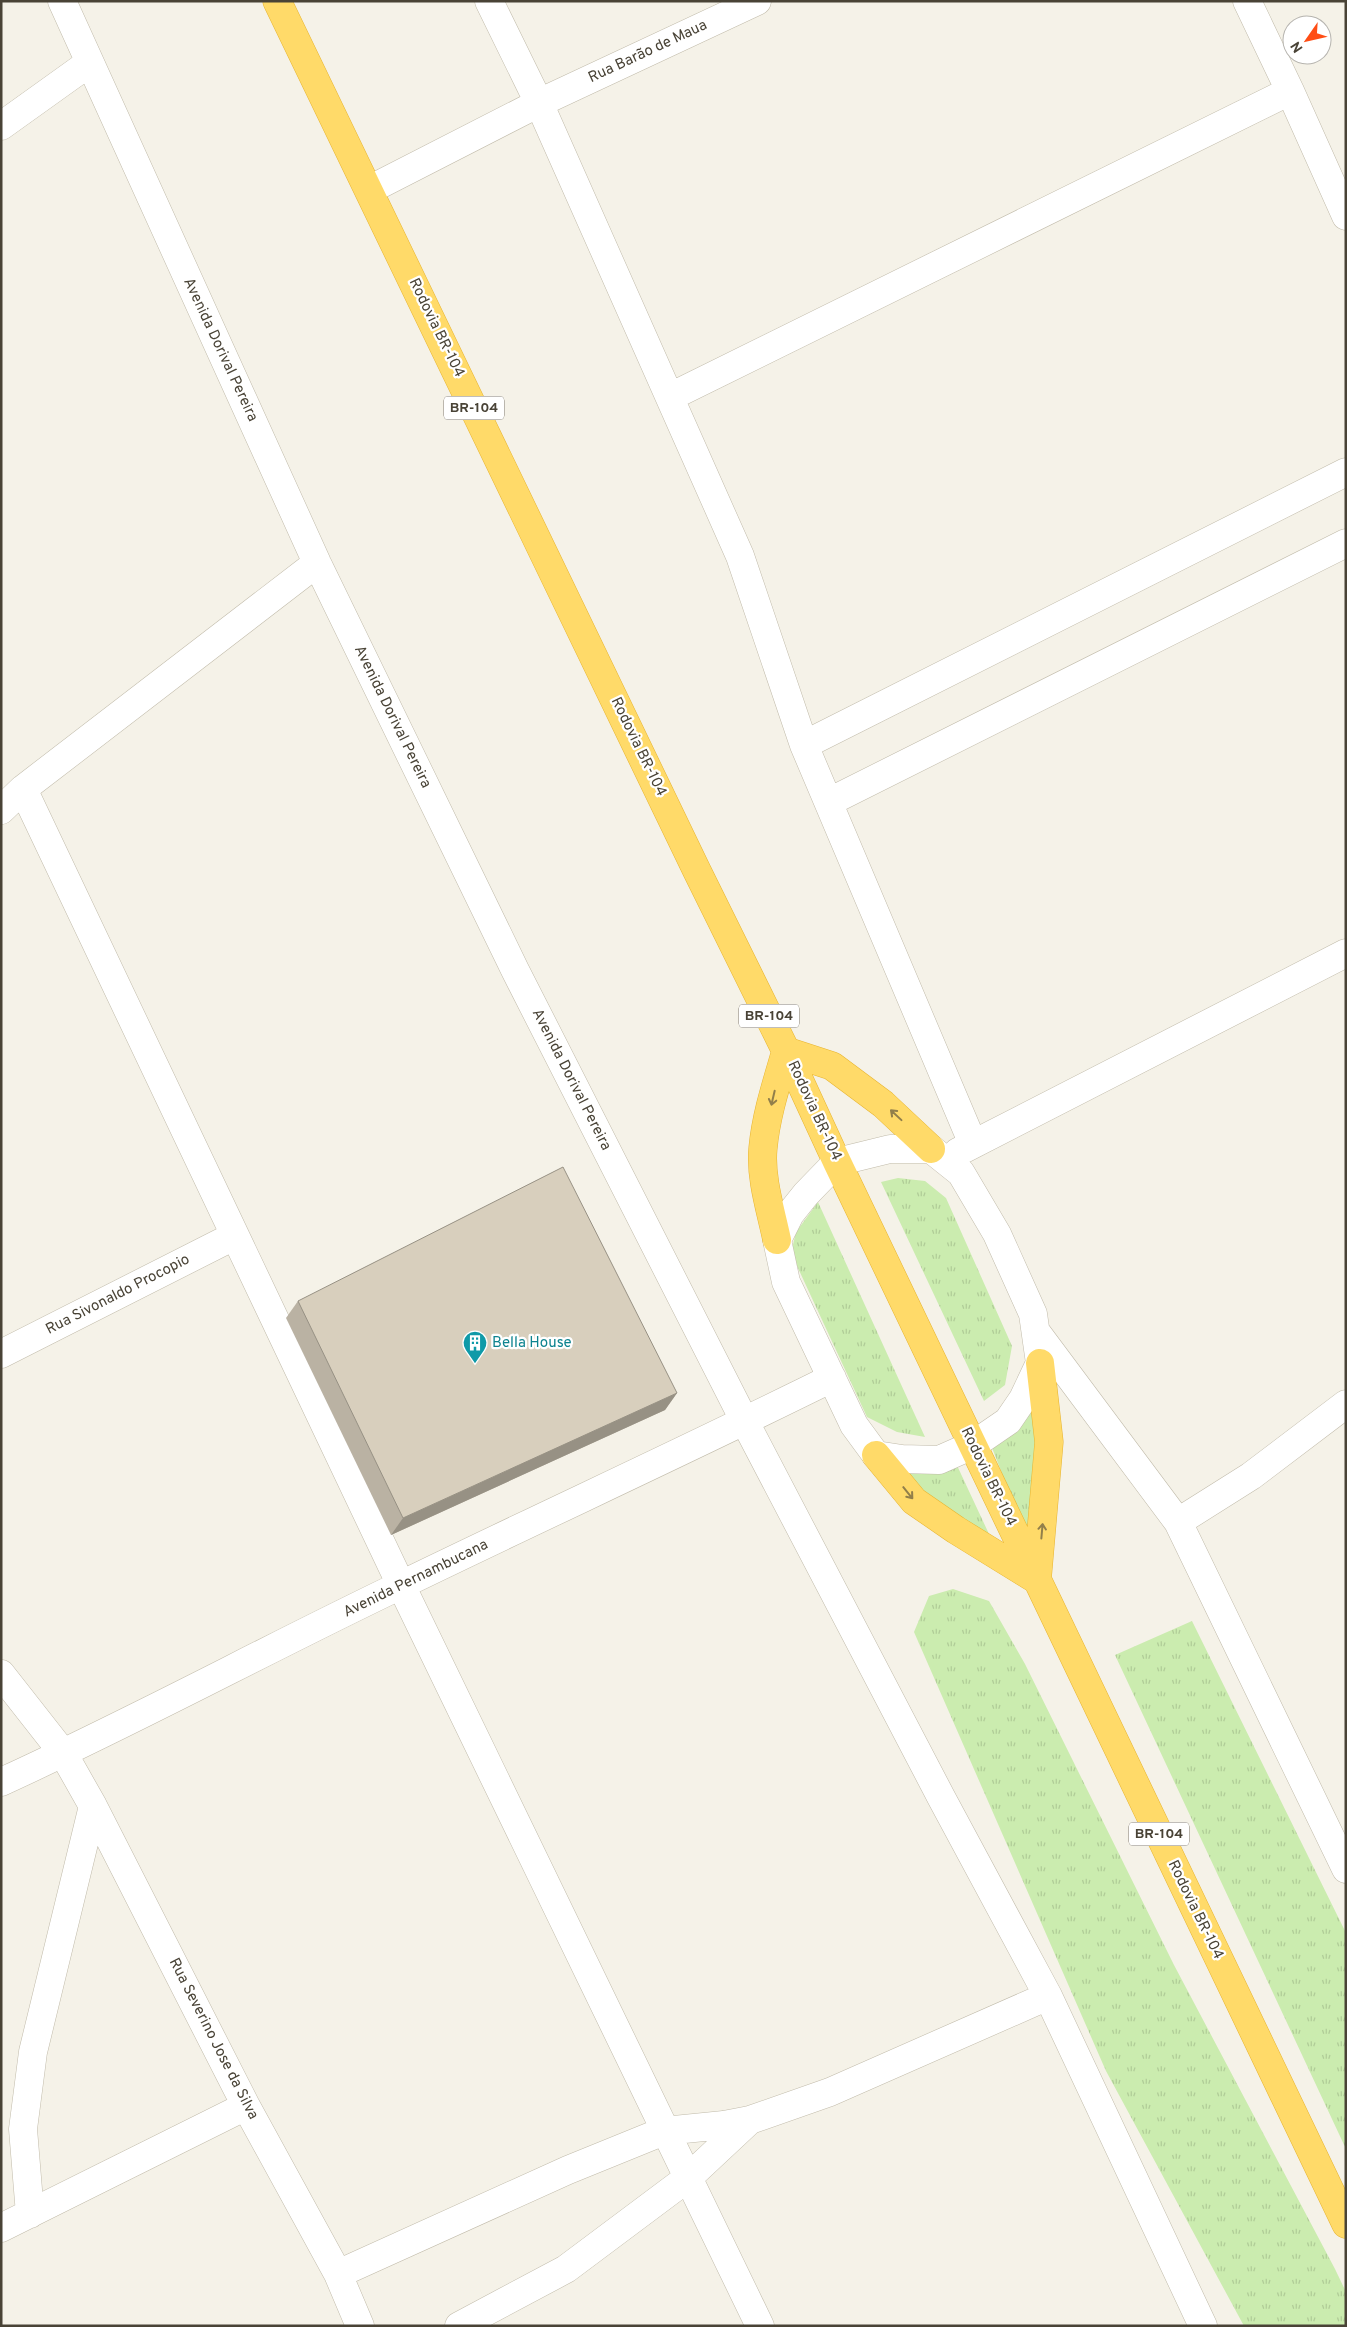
<svg xmlns="http://www.w3.org/2000/svg" width="1347" height="2327" font-family="Overpass,sans-serif">
	<defs>
		<pattern id="grass-tufts" width="24" height="20" patternUnits="userSpaceOnUse" patternTransform="scale(1.25)"><rect width="24" height="20" fill="#cbecaf"/><path d="M3 7l-1-3M5 7V3M7 7l1-3M15 17l-1-3M17 17v-4M19 17l1-3" fill="none" stroke="#b0cc97"/></pattern>
	</defs>
	<rect width="100%" height="100%" fill="#f5f2e8"/>
	<!-- grass -->
	<path fill="url(#grass-tufts)" d="M898,1178L925,1181L946,1198L1012,1346L1005,1385L984,1401L881,1182Z
		M818,1202L925,1437L897,1432L867,1417L791,1253L796,1232Z
		M1038,1388L1031,1549L991,1445Z
		M954,1459L996,1549L918,1495L901,1465Z
		M953,1589L989,1601L1025,1664L1174,1965L1335,2269L1346,2292V2326H1244L1106,2071L914,1632L929,1596Z
		M1192,1621L1346,1933V2149L1115,1655Z"/>
	<g fill="none" stroke-linecap="round" stroke-linejoin="round">
		<defs>
			<path id="street" d="M62,1L317,563L515,970L745,1422L941,1797L1048,1996L1203,2326
				M489,1L539,103L740,556L804,745L973,1144
				M1247,1L1290,91L1346,216
				M1,126L89,63
				M369,190L539,103L757,1
				M670,397L1290,91
				M804,745L1346,472
				M23,789L401,1585L760,2326
				M829,802L1346,543
				M1,810L23,789L317,563
				M890,1149H931L961,1173L997,1234L1033,1314L1040,1363L1023,1399L1008,1421L973,1445L939,1460L902,1459L876,1455L854,1425L786,1282L777,1240L790,1214L806,1194L837,1162Z
				M958,1152L1346,953
				M1037,1333L1178,1522L1251,1476L1346,1404
				M1,1354L234,1236
				M1178,1522L1346,1869
				M1,1674L63,1753L93,1806L246,2106L338,2274L360,2326
				M1,1782C137,1720 267,1649 401,1585C545,1515 689,1449 832,1378
				M30,2214L23,2129L33,2052L93,1806
				M1,2228L246,2106
				M338,2274L568,2170L664,2131L724,2125L750,2120L830,2092L1048,1996
				M459,2326L566,2269L689,2177L750,2120"/>
			<path id="highway" d="M277,1L697,871L784,1047L837,1162L1346,2224
				M777,1240C771,1211 760,1178 763,1148C766,1115 777,1082 786,1051L832,1066L883,1104L931,1149
				M876,1455L914,1501L956,1530L1037,1580L1049,1442L1040,1363"/>
		</defs>
		<!-- street casing -->
		<use href="#street" stroke="#c1bbaa" stroke-width="29"/>
		<!-- highway casing -->
		<use href="#highway" stroke="#e7b431" stroke-width="29"/>
		<!-- street -->
		<use href="#street" stroke="#fff" stroke-width="28"/>
		<!-- highway -->
		<use href="#highway" stroke="#ffda69" stroke-width="28"/>
	</g>
	<!-- wall -->
	<path fill="#bab2a3" d="M298,1301L677,1393L665,1410L391,1535L286,1318Z"/>
	<!-- shaded-wall -->
	<path fill="#979184" d="M677,1393L665,1410L391,1535L403,1518Z"/>
	<!-- building -->
	<path fill="#d8cfbd" stroke="#979184" d="M563,1167L677,1393L403,1518L298,1301Z"/>
	<!-- one-way arrows -->
	<defs><path id="oneway-shaft" d="M-6 0H5M1.5-3L5.5 0L1.5 3" fill="none" stroke-width="1.6" stroke-linecap="round" stroke-linejoin="round" transform="scale(1.25)"/></defs>
	<g stroke="#927f4a">
		<use href="#oneway-shaft" transform="translate(773 1098) rotate(103)"/>
		<use href="#oneway-shaft" transform="translate(896 1115) rotate(-137)"/>
		<use href="#oneway-shaft" transform="translate(908 1493) rotate(51)"/>
		<use href="#oneway-shaft" transform="translate(1042 1531) rotate(-85)"/>
	</g>
	<!-- icons -->
	<defs>
		<symbol id="building-pin" viewBox="-11 -11 22 30"><path d="M0 17L-7.5 6A9.5 9.5 0 1 1 7.5 6Z" fill="#0f9aa8" stroke="#fff"/><path d="M-4-6H4V6H1V3H-1V6H-4ZM-2.5-4.3h1.7v1.8h-1.7ZM.8-4.3h1.7v1.8H.8ZM-2.5-1h1.7V.8h-1.7ZM.8-1h1.7V.8H.8Z" fill="#fff"/></symbol>
	</defs>
	<g fill-rule="evenodd">
		<use href="#building-pin" x="461" y="1329" width="28" height="38"/>
	</g>
	<g text-anchor="middle" dominant-baseline="central" stroke-width="4.5" stroke-linejoin="round" paint-order="stroke">
		<!-- shield labels -->
		<g fill="#fff" stroke="#807b72" stroke-width="1">
			<rect x="444" y="396.5" width="60" height="23" rx="4"/>
			<rect x="739" y="1004.5" width="60" height="23" rx="4"/>
			<rect x="1129" y="1822.5" width="60" height="23" rx="4"/>
		</g>
		<g font-size="14" font-weight="bold" fill="#494336">
			<text x="474" y="408">BR-104</text>
			<text x="769" y="1016">BR-104</text>
			<text x="1159" y="1834">BR-104</text>
		</g>
		<!-- street labels -->
		<g font-size="15" fill="#494336" stroke="#fff">
			<text transform="translate(648 52) rotate(-25)">Rua Barão de Maua</text>
			<text transform="translate(436 328) rotate(64)">Rodovia BR-104</text>
			<text transform="translate(220 350) rotate(65)">Avenida Dorival Pereira</text>
			<text transform="translate(392 717) rotate(64)">Avenida Dorival Pereira</text>
			<text transform="translate(638 747) rotate(64)">Rodovia BR-104</text>
			<text transform="translate(571 1080) rotate(63)">Avenida Dorival Pereira</text>
			<text transform="translate(814 1111) rotate(65)">Rodovia BR-104</text>
			<text transform="translate(118 1295) rotate(-27)">Rua Sivonaldo Procopio</text>
			<text transform="translate(988 1477) rotate(64)">Rodovia BR-104</text>
			<text transform="translate(416 1579) rotate(-26)">Avenida Pernambucana</text>
			<text transform="translate(1195 1910) rotate(64)">Rodovia BR-104</text>
			<text transform="translate(213 2039) rotate(63)">Rua Severino Jose da Silva</text>
		</g>
		<!-- culture labels -->
		<g font-size="15" fill="#0d838f" stroke="#fff" text-anchor="start">
			<text x="492" y="1343">Bella House</text>
		</g>
	</g>
	<!-- border -->
	<rect width="1347" height="2327" fill="none" stroke="#494336" stroke-width="5"/>
	<!-- north arrow -->
	<g transform="translate(1307 40) rotate(236)"><circle r="24" fill="#ffffff" stroke="#b6b4af"/>
	<path d="M0-4L9 19L0 12L-9 19Z" fill="#ff4d15"/>
	<text y="-8" font-size="14" font-weight="bold" text-anchor="middle" fill="#494336">N</text>
	</g>
</svg>
